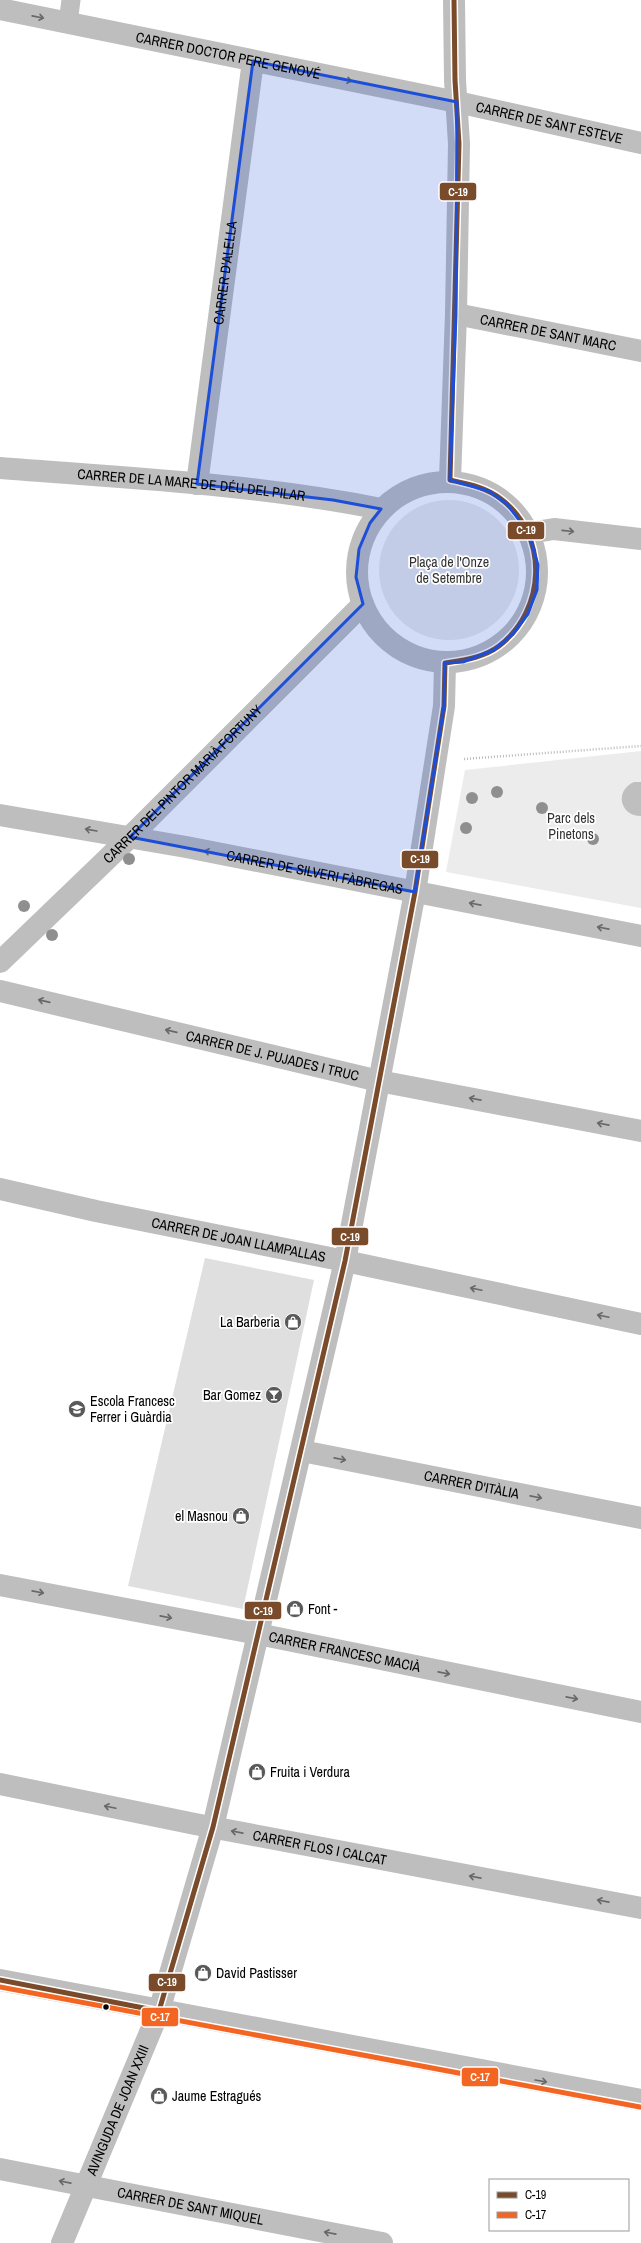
<svg xmlns="http://www.w3.org/2000/svg" width="641" height="2243" font-family="'Archivo Narrow',sans-serif">
	<rect width="100%" height="100%" fill="#fff"/>
	<!-- green -->
	<path fill="#ececec" d="M379 570a70 70 0 1 1 140 0a70 70 0 1 1-140 0Z
		M641,751V908L446,872L465,770Z"/>
	<!-- water -->
	<path fill="#bfbfbf" d="M634,782H641V816C620,816 614,791 634,782Z"/>
	<!-- building -->
	<path fill="#dfdfdf" d="M205,1258L314,1280L243,1609L128,1586Z"/>
	<g fill="none" stroke-linecap="round" stroke-linejoin="round">
		<!-- path -->
		<path stroke="#b9b9b9" stroke-width="2.5" stroke-dasharray="1 2" stroke-linecap="butt" d="M464,759L641,746"/>
		<!-- service -->
		<path stroke="#bebebe" stroke-width="19" d="M68,23L71,0"/>
		<!-- pedestrian -->
		<path stroke="#bebebe" stroke-width="22" id="s1" d="M0,1189L96,1211L345,1261"/>
		<!-- minor -->
		<g stroke="#bebebe" stroke-width="22">
			<path id="s2" d="M0,9L457,102L641,143"/>
			<path id="s3" d="M456,314L641,351"/>
			<path id="s4" d="M0,468C127,478 256,484 381,509"/>
			<path d="M450,480L456,314L459,144L455,80L454,0"/>
			<circle cx="447" cy="572" r="90"/>
			<path id="s5" d="M197,484L253,61"/>
			<path d="M529,533L554,529L641,539"/>
			<path id="s6" d="M0,815L186,847L641,936"/>
			<path id="s7" d="M0,962L130,837L363,604"/>
			<path id="s8" d="M0,991L379,1081L641,1131"/>
			<path d="M345,1261L641,1324"/>
			<path id="s9" d="M302,1451L641,1518"/>
			<path id="s10" d="M0,1585L258,1634L641,1712"/>
			<path id="s11" d="M0,1784L195,1824L641,1908"/>
			<path id="s12" d="M0,2169L382,2243"/>
			<path id="s13" d="M62,2243L159,2011L213,1827L345,1261L415,892L444,706L445,663"/>
		</g>
		<!-- tertiary -->
		<path stroke="#bebebe" stroke-width="22" d="M0,1980L641,2100"/>
		<defs>
			<path id="bus-1" d="M0,1980L159,2011L213,1827L345,1261L415,892L444,706L445,663C464,660 483,658 499,646C546,610 549,535 501,499C486,487 468,484 450,480L459,144L455,80L454,0"/>
			<path id="bus-2" d="M0,1987L640,2107"/>
		</defs>
		<!-- bus-1 casing -->
		<use href="#bus-1" stroke="#fff" stroke-width="8"/>
		<!-- bus-2 casing -->
		<use href="#bus-2" stroke="#fff" stroke-width="8"/>
		<!-- bus-1 -->
		<use href="#bus-1" stroke="#7a4b2a" stroke-width="5"/>
		<!-- bus-2 -->
		<use href="#bus-2" stroke="#f26522" stroke-width="5"/>
	</g>
	<!-- trees -->
	<g fill="#8f8f8f">
		<circle cx="497" cy="792" r="6"/>
		<circle cx="472" cy="798" r="6"/>
		<circle cx="542" cy="808" r="6"/>
		<circle cx="466" cy="828" r="6"/>
		<circle cx="593" cy="839" r="6"/>
		<circle cx="129" cy="859" r="6"/>
		<circle cx="24" cy="906" r="6"/>
		<circle cx="52" cy="935" r="6"/>
	</g>
	<!-- one-way arrows -->
	<defs><path id="oneway-shaft" d="M-6 0H5M1.5-3L5.5 0L1.5 3" fill="none" stroke-width="1.6" stroke-linecap="round" stroke-linejoin="round"/></defs>
	<g stroke="#686868">
		<use href="#oneway-shaft" transform="translate(38 17) rotate(11)"/>
		<use href="#oneway-shaft" transform="translate(346 80) rotate(12)"/>
		<use href="#oneway-shaft" transform="translate(568 531) rotate(6)"/>
		<use href="#oneway-shaft" transform="translate(91 830) rotate(-170)"/>
		<use href="#oneway-shaft" transform="translate(210 852) rotate(-169)"/>
		<use href="#oneway-shaft" transform="translate(475 904) rotate(-169)"/>
		<use href="#oneway-shaft" transform="translate(603 928) rotate(-169)"/>
		<use href="#oneway-shaft" transform="translate(44 1001) rotate(-167)"/>
		<use href="#oneway-shaft" transform="translate(171 1031) rotate(-167)"/>
		<use href="#oneway-shaft" transform="translate(475 1099) rotate(-169)"/>
		<use href="#oneway-shaft" transform="translate(603 1124) rotate(-169)"/>
		<use href="#oneway-shaft" transform="translate(476 1289) rotate(-168)"/>
		<use href="#oneway-shaft" transform="translate(603 1316) rotate(-168)"/>
		<use href="#oneway-shaft" transform="translate(340 1459) rotate(11)"/>
		<use href="#oneway-shaft" transform="translate(536 1497) rotate(11)"/>
		<use href="#oneway-shaft" transform="translate(38 1592) rotate(11)"/>
		<use href="#oneway-shaft" transform="translate(166 1617) rotate(11)"/>
		<use href="#oneway-shaft" transform="translate(444 1673) rotate(11)"/>
		<use href="#oneway-shaft" transform="translate(572 1698) rotate(11)"/>
		<use href="#oneway-shaft" transform="translate(110 1807) rotate(-168)"/>
		<use href="#oneway-shaft" transform="translate(237 1832) rotate(-169)"/>
		<use href="#oneway-shaft" transform="translate(475 1877) rotate(-169)"/>
		<use href="#oneway-shaft" transform="translate(603 1901) rotate(-169)"/>
		<use href="#oneway-shaft" transform="translate(541 2081) rotate(10)"/>
		<use href="#oneway-shaft" transform="translate(65 2182) rotate(-169)"/>
		<use href="#oneway-shaft" transform="translate(330 2233) rotate(-169)"/>
	</g>
	<!-- marked area -->
	<path fill="#1d4ed8" fill-opacity="0.2" stroke="#1d4ed8" stroke-width="3" stroke-linejoin="round" d="M253,61L457,102L456,314L450,480L489,491L507,504L529,533L538,565L537,590L528,614L513,634L494,650L463,662L445,663L444,706L415,892L130,837L363,604L356,577L359,549L370,523L381,509L333,500L197,484Z"/>
	<!-- icons -->
	<defs>
		<symbol id="shop-disc" viewBox="-11 -11 22 22"><circle r="9.5" fill="#595959" stroke="#fff"/><path d="M-5-2.5h2.3a2.7 3.5 0 0 1 5.4 0H5L5.5 6h-11ZM-1.5-2.5h3a1.5 2.3 0 0 0-3 0Z" fill="#fff"/></symbol>
		<symbol id="bar-disc" viewBox="-11 -11 22 22"><circle r="9.5" fill="#595959" stroke="#fff"/><path d="M-6-5H6L.8 .8V4.5H3.5V6h-7V4.5H-.8V.8Z" fill="#fff"/></symbol>
		<symbol id="school-disc" viewBox="-11 -11 22 22"><circle r="9.5" fill="#595959" stroke="#fff"/><path d="M0-5L7-2L0 1L-7-2ZM-4 1L0 2.5L4 1V4Q0 6-4 4Z" fill="#fff"/></symbol>
	</defs>
	<g fill-rule="evenodd">
		<use href="#shop-disc" x="283" y="1312" width="20" height="20"/>
		<use href="#bar-disc" x="264" y="1385" width="20" height="20"/>
		<use href="#school-disc" x="67" y="1399" width="20" height="20"/>
		<use href="#shop-disc" x="231" y="1506" width="20" height="20"/>
		<use href="#shop-disc" x="285" y="1599" width="20" height="20"/>
		<use href="#shop-disc" x="247" y="1762" width="20" height="20"/>
		<use href="#shop-disc" x="193" y="1963" width="20" height="20"/>
		<use href="#shop-disc" x="149" y="2086" width="20" height="20"/>
	</g>
	<!-- markers -->
	<circle fill="#000" stroke="#fff" stroke-width="1.5" cx="106" cy="2007" r="3.5"/>
	<g text-anchor="middle" dominant-baseline="central" stroke-width="3.5" stroke-linejoin="round" paint-order="stroke">
		<!-- street labels -->
		<g font-size="14" fill="#000" stroke="#fff">
			<text stroke="none"><textPath href="#s2" startOffset="233">CARRER DOCTOR PERE GENOVÉ</textPath></text>
			<text stroke="none"><textPath href="#s2" startOffset="561">CARRER DE SANT ESTEVE</textPath></text>
			<text stroke="none"><textPath href="#s5" startOffset="213">CARRER D'ALELLA</textPath></text>
			<text stroke="none"><textPath href="#s3" startOffset="94">CARRER DE SANT MARC</textPath></text>
			<text stroke="none"><textPath href="#s4" startOffset="192">CARRER DE LA MARE DE DÉU DEL PILAR</textPath></text>
			<text stroke="none"><textPath href="#s7" startOffset="255">CARRER DEL PINTOR MARIÀ FORTUNY</textPath></text>
			<text stroke="none"><textPath href="#s6" startOffset="320">CARRER DE SILVERI FÀBREGAS</textPath></text>
			<text stroke="none"><textPath href="#s8" startOffset="280">CARRER DE J. PUJADES I TRUC</textPath></text>
			<text stroke="none"><textPath href="#s1" startOffset="244">CARRER DE JOAN LLAMPALLAS</textPath></text>
			<text stroke="none"><textPath href="#s9" startOffset="173">CARRER D'ITÀLIA</textPath></text>
			<text stroke="none"><textPath href="#s10" startOffset="351">CARRER FRANCESC MACIÀ</textPath></text>
			<text stroke="none"><textPath href="#s11" startOffset="326">CARRER FLOS I CALCAT</textPath></text>
			<text stroke="none"><textPath href="#s13" startOffset="144">AVINGUDA DE JOAN XXIII</textPath></text>
			<text stroke="none"><textPath href="#s12" startOffset="194">CARRER DE SANT MIQUEL</textPath></text>
		</g>
		<!-- park labels -->
		<g font-size="14" fill="#333" stroke="#fff">
			<text x="449" y="562">Plaça de l'Onze<tspan x="449" dy="16">de Setembre</tspan></text>
			<text x="571" y="818">Parc dels<tspan x="571" dy="16">Pinetons</tspan></text>
		</g>
		<!-- poi labels -->
		<g font-size="14" fill="#000" stroke="#fff" text-anchor="start">
			<text x="280" y="1322" text-anchor="end">La Barberia</text>
			<text x="261" y="1395" text-anchor="end">Bar Gomez</text>
			<text x="90" y="1401">Escola Francesc<tspan x="90" dy="16">Ferrer i Guàrdia</tspan></text>
			<text x="228" y="1516" text-anchor="end">el Masnou</text>
			<text x="308" y="1609">Font -</text>
			<text x="270" y="1772">Fruita i Verdura</text>
			<text x="216" y="1973">David Pastisser</text>
			<text x="172" y="2096">Jaume Estragués</text>
		</g>
	</g>
	<g stroke="#fff" stroke-width="1.5">
		<rect x="439" y="182" width="38" height="19" rx="4" fill="#7a4b2a"/>
		<rect x="507" y="521" width="38" height="19" rx="4" fill="#7a4b2a"/>
		<rect x="401" y="850" width="38" height="19" rx="4" fill="#7a4b2a"/>
		<rect x="331" y="1227" width="38" height="19" rx="4" fill="#7a4b2a"/>
		<rect x="244" y="1601" width="38" height="19" rx="4" fill="#7a4b2a"/>
		<rect x="148" y="1973" width="38" height="19" rx="4" fill="#7a4b2a"/>
		<rect x="141" y="2007" width="38" height="20" rx="4" fill="#f26522"/>
		<rect x="461" y="2067" width="38" height="20" rx="4" fill="#f26522"/>
	</g>
	<g font-size="11" text-anchor="middle" font-weight="bold" fill="#fff">
		<text x="458" y="196">C-19</text>
		<text x="526" y="534">C-19</text>
		<text x="420" y="863">C-19</text>
		<text x="350" y="1241">C-19</text>
		<text x="263" y="1615">C-19</text>
		<text x="167" y="1986">C-19</text>
		<text x="160" y="2021">C-17</text>
		<text x="480" y="2081">C-17</text>
	</g>
	<!-- legend -->
	<rect x="489" y="2179" width="140" height="52" fill="#ffffff" stroke="#999999"/>
	<rect x="497" y="2192" width="20" height="6" fill="#7a4b2a" stroke="#999999"/>
	<text x="525" y="2199" font-size="12" fill="#000000">C-19</text>
	<rect x="497" y="2212" width="20" height="6" fill="#f26522" stroke="#999999"/>
	<text x="525" y="2219" font-size="12" fill="#000000">C-17</text>
</svg>
